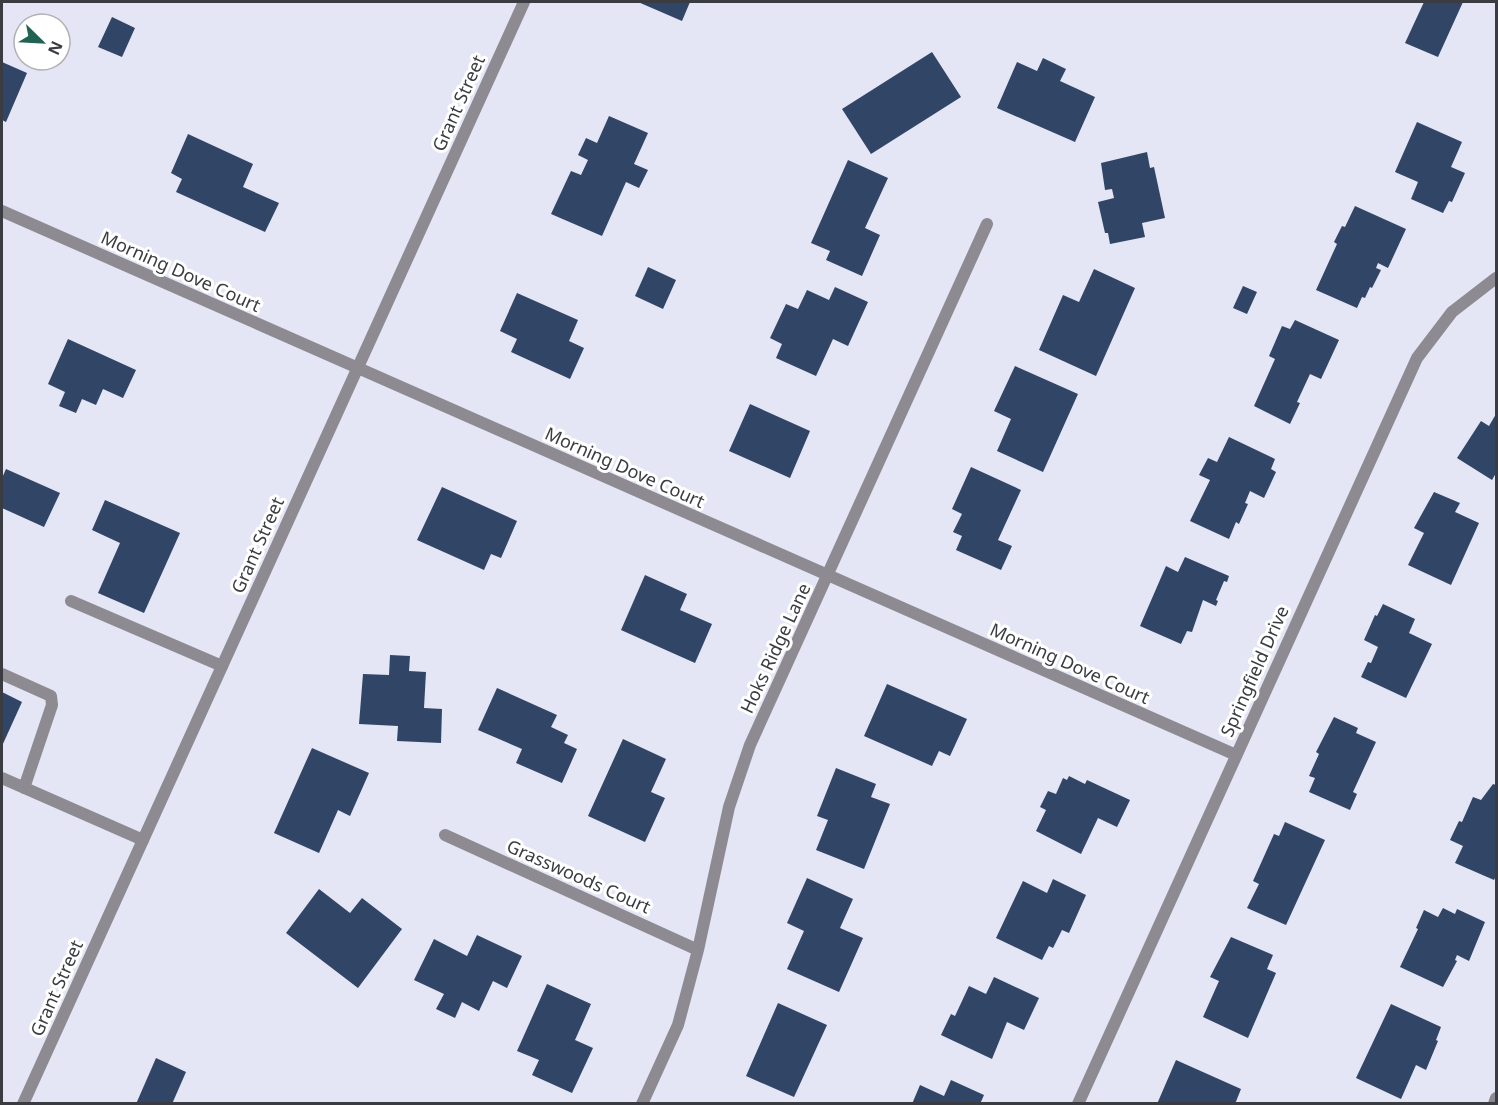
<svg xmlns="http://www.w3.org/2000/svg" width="1498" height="1105" font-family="'Noto Sans',sans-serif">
	<rect width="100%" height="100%" fill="#e4e5f5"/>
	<!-- building -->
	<path fill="#314566" d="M638,2H690L682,21Z
		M1424,2H1463L1438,57L1405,43Z
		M112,17L135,28L122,57L98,47Z
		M932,52L961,97L871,154L842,109Z
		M1043,58L1066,69L1060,81L1095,97L1075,142L997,108L1017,62L1037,71Z
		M2,62L27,73L6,122L2,120Z
		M609,116L648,133L634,164L648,170L639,188L626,182L602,236L551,214L571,171L581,175L588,160L578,155L586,138L597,143Z
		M1417,122L1462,142L1451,167L1465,173L1452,202L1449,201L1443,213L1411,199L1418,182L1395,172Z
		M188,134L253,164L243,187L279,203L265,232L176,192L182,179L171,173Z
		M1147,152L1150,168L1154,167L1165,218L1142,223L1145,237L1110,244L1108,233H1105L1098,202L1114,198L1112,189L1105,190L1101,163Z
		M848,160L888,178L865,228L880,235L862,276L826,260L830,251L811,243Z
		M1355,206L1406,229L1388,268L1378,263L1376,268L1381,270L1372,288L1370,287L1365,298L1362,297L1357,308L1316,290L1337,244L1334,242L1342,226L1345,227Z
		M648,267L676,280L663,309L635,296Z
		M1094,269L1135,288L1096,376L1039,350L1063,295L1079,302Z
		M1243,286L1257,292L1247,314L1233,308Z
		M835,287L868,302L848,346L833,339L816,376L776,358L782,344L770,338L786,304L798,309L807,290L829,300Z
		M517,293L578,320L569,341L584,348L570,379L511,352L517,339L500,331Z
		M1295,320L1339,340L1321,379L1310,374L1297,402L1300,403L1290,424L1254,406L1275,359L1269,356L1282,326L1290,329Z
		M68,339L136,370L123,398L103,389L96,405L82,399L76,413L59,406L65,392L48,384Z
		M1015,366L1078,394L1043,472L997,451L1011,419L994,411Z
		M750,404L810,431L790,478L729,451Z
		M1496,414V473L1492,480L1457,458L1481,421L1489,426Z
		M1229,437L1275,459L1271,469L1276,472L1264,498L1250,491L1245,503L1248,504L1239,524L1236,522L1229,539L1190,521L1210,480L1199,475L1208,458L1217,462Z
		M971,467L1021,490L998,540L1012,546L1001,570L956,550L962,536L953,532L962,514L952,509Z
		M6,469L60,493L44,527L2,508V478Z
		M442,487L517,521L501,558L491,554L484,570L417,540Z
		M1434,492L1460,503L1455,512L1479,523L1451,585L1408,565L1424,533L1414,528Z
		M105,500L180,533L144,613L98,593L120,543L92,530Z
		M1185,557L1229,576L1227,582L1224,581L1216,600L1218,601L1216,606L1203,600L1192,632L1187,631L1181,644L1140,626L1166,566L1178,572Z
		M645,575L687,594L680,610L712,624L695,663L621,630Z
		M1383,604L1415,619L1409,633L1432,644L1406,698L1361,677L1368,662L1371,663L1378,647L1364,640L1375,615L1377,616Z
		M390,655L410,656L409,671L426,672L424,708L442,709L441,743L397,741L398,726L359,724L363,674L389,675Z
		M887,684L967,719L950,756L939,751L932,766L864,736Z
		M497,688L557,715L551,727L568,735L564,743L577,749L562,783L516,763L522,749L478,730Z
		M2,692L22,702L2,746Z
		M1334,717L1358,728L1356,733L1376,742L1353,792L1357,794L1350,810L1309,792L1315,778L1309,776L1319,754L1316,752Z
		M623,739L666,759L651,792L665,798L645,842L588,816Z
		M312,748L369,773L350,816L338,810L319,853L274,833Z
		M836,768L876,784L871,797L890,804L864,869L816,850L828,820L817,816Z
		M1069,776L1085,784L1087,780L1130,800L1117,827L1098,818L1081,854L1036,831L1046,810L1040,807L1048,791L1056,794L1063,778L1067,780Z
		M1493,784L1496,785V876L1494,880L1455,863L1463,846L1450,840L1459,821L1462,822L1473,797L1481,800Z
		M1285,822L1325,840L1286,925L1247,908L1259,884L1253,881L1274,834L1279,836Z
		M807,878L853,899L840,928L863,938L839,992L787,969L804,931L787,923Z
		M1053,879L1086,895L1069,933L1062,930L1053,948L1049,946L1042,960L996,938L1023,881L1047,893Z
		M319,889L350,913L362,898L402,929L358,988L286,933Z
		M1443,908L1455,914L1457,909L1485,922L1469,961L1457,955L1455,960L1457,961L1443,987L1400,967L1418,929L1416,928L1424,910L1438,917Z
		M477,935L522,956L507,988L493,981L479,1011L462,1002L455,1018L436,1009L444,994L414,980L434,939L467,956Z
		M1231,937L1273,955L1267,969L1276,973L1248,1038L1203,1017L1219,981L1210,977Z
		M994,977L1039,998L1024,1030L1007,1022L992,1059L941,1035L951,1014L955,1016L969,986L986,994Z
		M547,984L591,1004L575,1040L593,1048L572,1093L532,1075L539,1060L517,1051Z
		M778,1003L827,1025L794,1097L746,1076Z
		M1391,1004L1441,1027L1436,1040L1438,1041L1426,1070L1416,1065L1401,1099L1356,1078Z
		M156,1058L186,1072L172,1104H136Z
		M1176,1060L1241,1089L1235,1104H1157Z
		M951,1080L984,1095L980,1104H912L920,1085L944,1096Z"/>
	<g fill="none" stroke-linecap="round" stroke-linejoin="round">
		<!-- service -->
		<path stroke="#8d8a91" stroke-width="12" d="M71,601L222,666
			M2,674L51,696L52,705L24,788
			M2,778L143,840"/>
		<!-- minor -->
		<path stroke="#8d8a91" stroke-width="12" d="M2,211L1236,755
			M445,835L698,950
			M642,1104L678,1025L698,950L729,807L750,745L987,224
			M1078,1104L1417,358L1452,312L1496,278
			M1494,1104L1496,1098"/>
		<!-- tertiary -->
		<path stroke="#8d8a91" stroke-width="12" d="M23,1104L524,2"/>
	</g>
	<g text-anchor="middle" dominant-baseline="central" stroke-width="6" stroke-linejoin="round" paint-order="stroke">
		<!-- street labels -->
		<g font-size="18" fill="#3b3c42" stroke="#fff">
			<text transform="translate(458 103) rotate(-66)">Grant Street</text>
			<text transform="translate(181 271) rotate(24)">Morning Dove Court</text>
			<text transform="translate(625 467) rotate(24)">Morning Dove Court</text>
			<text transform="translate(257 545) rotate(-66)">Grant Street</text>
			<text transform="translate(775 648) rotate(-65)">Hoks Ridge Lane</text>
			<text transform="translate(1070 663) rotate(24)">Morning Dove Court</text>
			<text transform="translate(1254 671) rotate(-66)">Springfield Drive</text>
			<text transform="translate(579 876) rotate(24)">Grasswoods Court</text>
			<text transform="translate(56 988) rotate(-66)">Grant Street</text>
		</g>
	</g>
	<!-- border -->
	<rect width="1498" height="1105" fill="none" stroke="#3b3c42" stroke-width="6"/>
	<!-- north arrow -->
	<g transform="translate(42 42) rotate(114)"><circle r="28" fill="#ffffff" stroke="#b1b1b3" stroke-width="1.5"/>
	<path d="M0-4.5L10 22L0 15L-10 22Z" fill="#216352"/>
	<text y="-9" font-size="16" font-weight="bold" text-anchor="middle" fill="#3b3c42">N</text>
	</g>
</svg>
